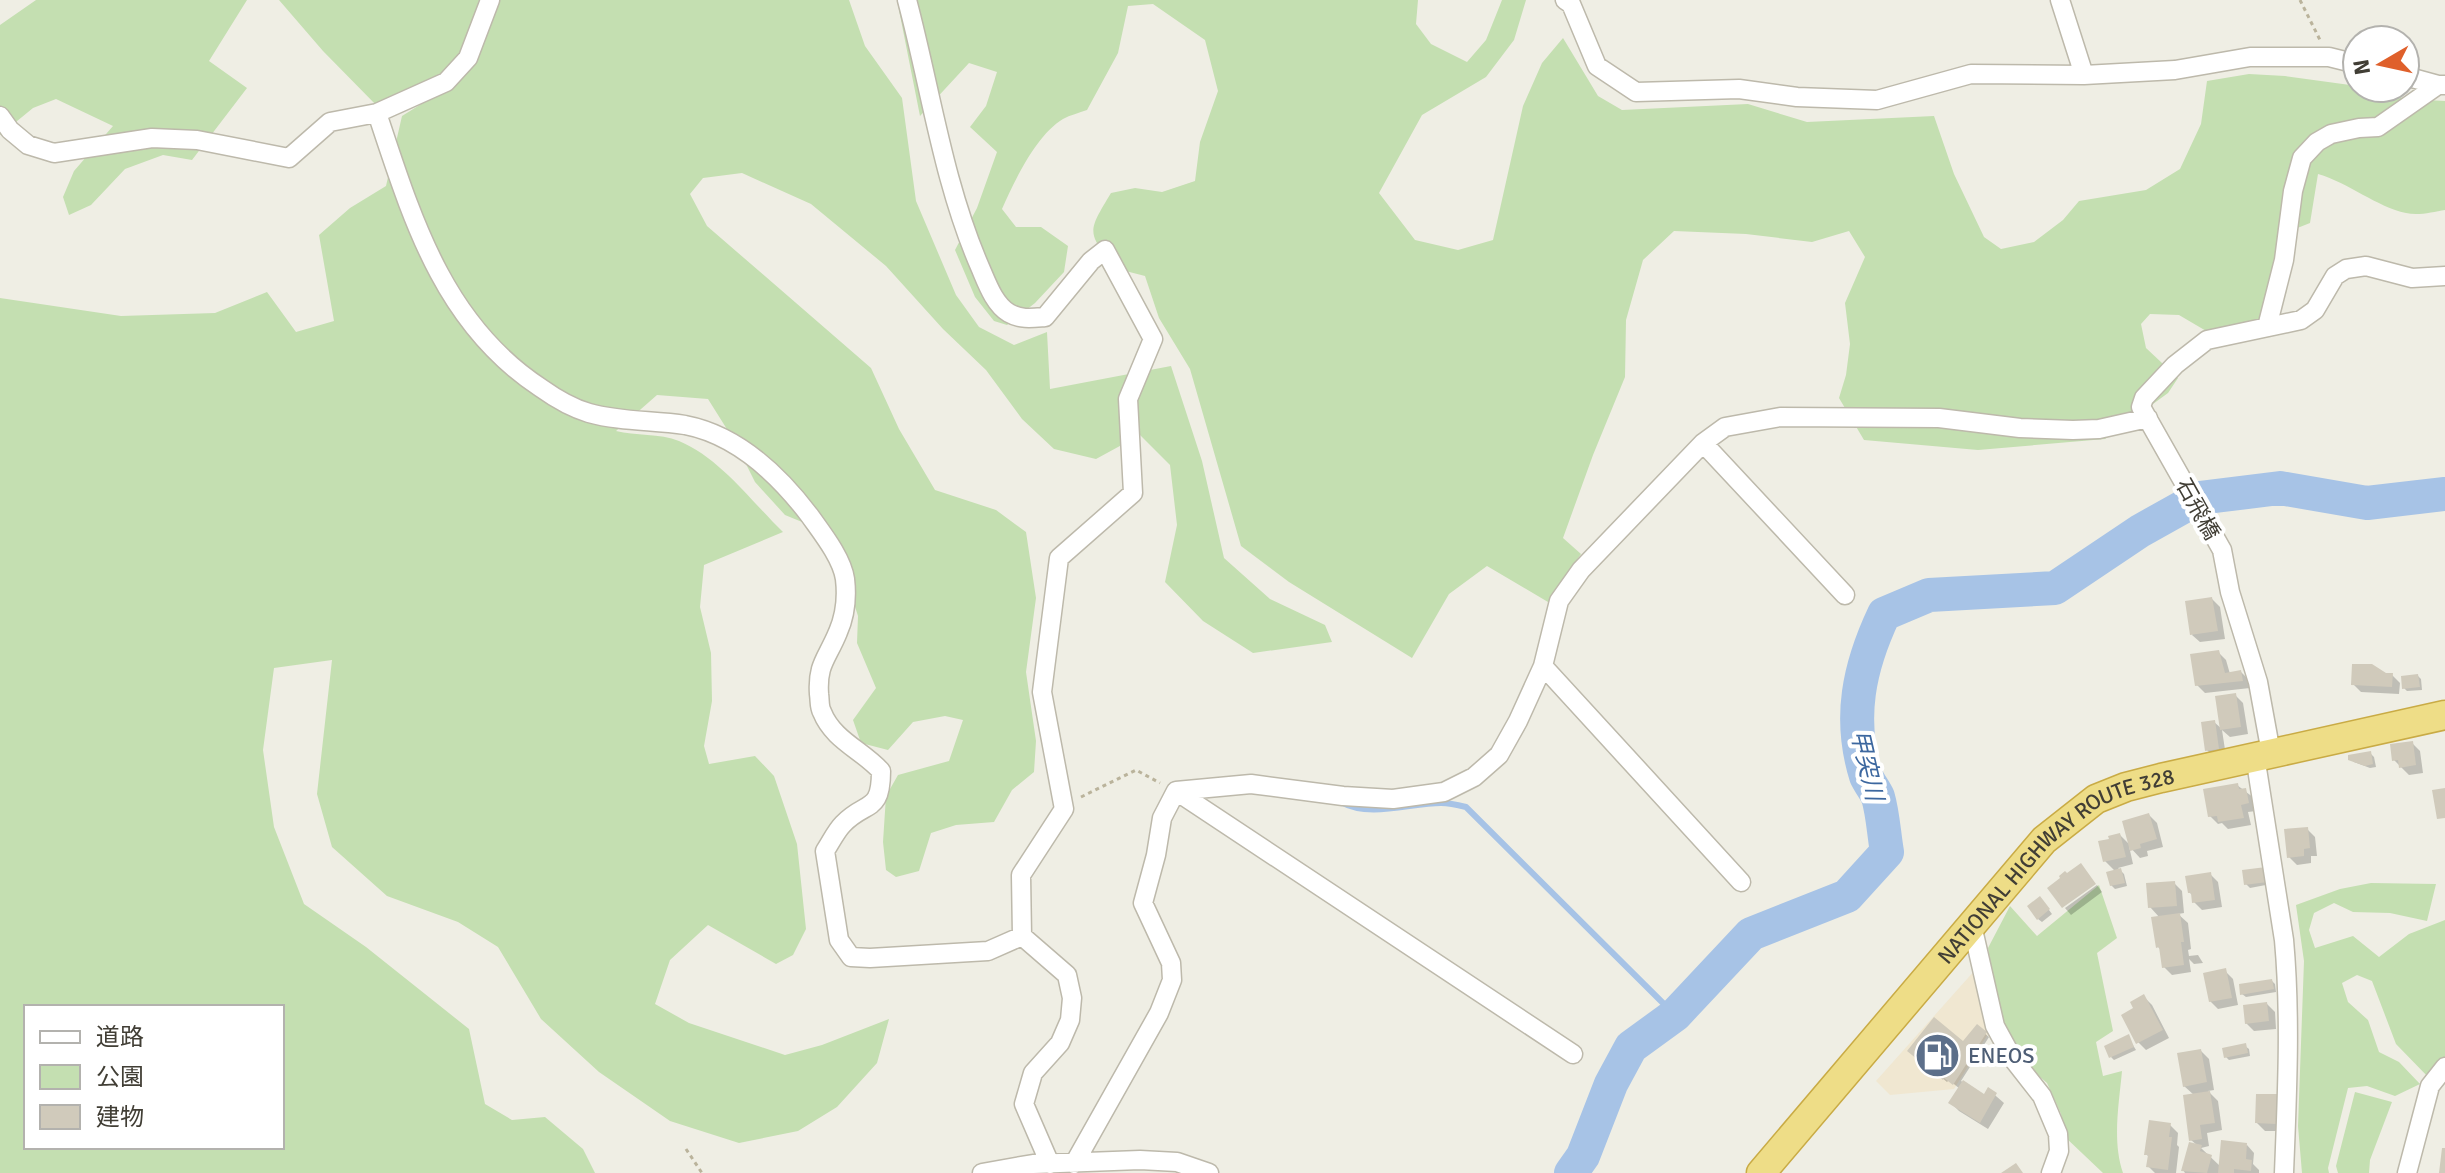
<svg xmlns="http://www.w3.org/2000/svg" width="2445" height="1173" font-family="Signika,'Noto Sans JP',sans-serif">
	<rect width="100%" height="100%" fill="#efeee4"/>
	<!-- commercial -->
	<path fill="#f0e7d1" d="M1976,969L1991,1029L1954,1089L1890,1095L1876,1081Z"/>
	<!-- green -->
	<path fill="#c4dfb1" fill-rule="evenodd" d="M36,0H247L209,61L247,88L192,160L163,155L125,169L91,205L69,215L63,197L74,171L113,126L56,99L33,108L0,135V25Z
		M279,0H479L471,33L453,72L379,108L323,51Z
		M495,0H849L865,46L902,98L916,201L956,295L979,327L1014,345L1047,332L1050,389L1171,366L1202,461L1224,558L1270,599L1325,625L1332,642L1253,653L1203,621L1165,582L1177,525L1170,465L1140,435L1096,459L1054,449L1022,419L986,370L943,329L886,266L811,204L742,173L703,178L690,194L707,226L871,368L899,429L935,490L996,510L1026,532L1036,598L1026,672L1036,741L1034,772L1012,790L994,822L956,825L931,833L919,871L896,877L886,870L883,842L886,796L898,775L949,761L963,720L945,716L913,722L888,750L861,743L853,720L876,688L857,643L858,616L848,585L824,531L785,515L755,482L735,442L708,399L657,395L616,431C635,436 660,433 679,441C720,458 751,501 783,532L704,565L700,607L711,653L712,701L704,746L709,764L755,756L774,776L797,844L806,929L793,955L776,964L708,925L670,960L655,1004L689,1023L785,1055L822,1045L889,1019L877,1063L837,1107L798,1131L739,1143L670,1121L599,1072L541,1019L498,947L458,922L387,896L332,847L317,794L332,660L274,668L263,750L274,827L304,904L366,947L469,1029L485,1104L512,1120L545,1117L583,1149L595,1173H0V298L121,316L215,313L267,292L296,332L334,321L319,235L350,208L386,186L402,116L439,93ZM26,1007H282V1147H26Z
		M897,0H1418L1416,24L1431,44L1467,62L1486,40L1502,0H1526L1514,40L1486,77L1422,115L1379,193L1415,240L1458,250L1493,240L1523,106L1542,63L1563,38L1598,96L1622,110L1748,104L1807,122L1934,116L1954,174L1984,237L2001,249L2034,242L2063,220L2079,201L2146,190L2180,169L2201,124L2207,81L2249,74L2285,76L2350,85L2407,99L2445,101V210C2433,212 2418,216 2406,213C2377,207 2349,183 2318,174L2310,223L2282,234L2265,300L2261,335L2230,345L2179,315L2150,314L2141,324L2146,348L2178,378L2168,393L2105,439L1978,450L1864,440L1839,398L1846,375L1850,344L1845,303L1865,257L1849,231L1812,242L1746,234L1674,231L1643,260L1626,320L1625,377L1593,455L1563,538L1581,554L1548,602L1487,566L1449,594L1412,658L1289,582L1241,546L1190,369L1159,318L1145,276L1114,268C1087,231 1087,233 1111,193L1135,188L1162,192L1195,181L1200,142L1218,91L1205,40L1153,4L1128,6L1118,53L1087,110C1079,113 1070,115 1063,119C1036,135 1014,182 1002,209L1016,227H1041L1068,246L1064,272L1035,303L1007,325L994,321L975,297L955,250L977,208L997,152L970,127L986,106L997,72L969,63L920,116Z
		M2371,883L2436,884L2427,921L2390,913L2353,912L2334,903L2314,913L2309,930L2315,948L2353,936L2379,957L2409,934L2445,920V1078L2431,1080L2396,1044L2372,981L2357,975L2342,983L2348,1002L2368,1020L2379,1052L2399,1062L2420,1084L2395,1096L2367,1086L2348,1088L2328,1168L2329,1173H2302L2298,1126L2304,961L2296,905L2340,889Z
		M2099,885L2117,938L2097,953L2113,1031L2096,1042L2103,1076L2122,1071C2119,1104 2112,1141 2123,1173H2103L2064,1136L2061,1114L2047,1083L2018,1058L1998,1015L1988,948L2010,906L2037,936Z
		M2355,1092L2392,1102L2370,1160L2369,1173H2338L2336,1166Z"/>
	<!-- shadow -->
	<path fill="#0003" d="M2212,599L2220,607L2225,639L2200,642L2192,635Z
		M2218,652L2226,660L2230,674L2241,672L2249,680L2250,688L2205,693L2197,685Z
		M2392,675L2400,683L2399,694L2361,692L2353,684Z
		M2418,676L2421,679L2422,690L2407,691L2404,688Z
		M2235,695L2243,703L2248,734L2230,737L2222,730L2226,756L2215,758L2207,750L2214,722L2222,729Z
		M2412,743L2420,751L2423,773L2409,775L2394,760Z
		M2371,754L2374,757L2376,767L2370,768L2354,762L2350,759Z
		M2237,785L2254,798L2256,811L2248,812L2251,825L2228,829L2222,823L2218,824L2210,816Z
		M2149,815L2157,823L2163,847L2147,851L2148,856L2140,858L2129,846L2133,864L2118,868L2124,874L2127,886L2115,889L2111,885L2116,872L2105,861L2120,835L2131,846Z
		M2307,829L2315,837L2317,856H2311V863L2297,865L2289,857Z
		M2266,869L2271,884L2250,888L2246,884Z
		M2210,874L2218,882L2222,907L2202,910L2194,902L2193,896L2189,892Z
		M2174,883L2182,891L2184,913L2178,914L2188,923L2191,949L2188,950L2189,956L2198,955L2203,963L2194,964L2189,959L2191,972L2172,975L2164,967L2162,951L2158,947L2160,918L2150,907Z
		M2097,885L2102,892L2071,915L2065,908Z
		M2043,902L2052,914L2042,922L2038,919Z
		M2225,971L2233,979L2238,1005L2218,1009L2210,1001Z
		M2272,981L2275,984L2276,992L2246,997L2242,994Z
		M2144,997L2152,1005L2169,1038L2146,1050L2138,1042Z
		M2267,1004L2275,1012L2276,1029L2254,1031L2246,1023Z
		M1977,1027L1989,1037L1961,1081L1985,1096L1989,1090L2004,1103L1988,1129L1959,1111L1951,1103L1960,1089L1949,1080L1947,1082L1913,1054L1963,1044Z
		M2128,1037L2136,1050L2114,1060L2111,1057Z
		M2245,1046L2249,1049L2250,1056L2229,1060L2226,1057Z
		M2201,1051L2209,1059L2214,1090L2208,1091L2218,1101L2222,1130L2207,1133L2209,1146L2201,1148L2220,1166L2247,1145L2254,1153L2253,1164L2259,1170V1173H2185L2183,1170L2198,1146L2191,1140L2194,1095L2184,1086Z
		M2276,1096L2284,1104V1131H2265L2257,1123Z
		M2170,1125L2178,1133L2177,1145L2179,1147L2176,1173H2155L2148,1166L2149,1157L2146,1154Z"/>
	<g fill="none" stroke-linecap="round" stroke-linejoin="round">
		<!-- stream -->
		<path stroke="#a7c3e6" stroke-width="6" d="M1341,802C1370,818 1410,803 1441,803C1449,803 1458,805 1466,807L1675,1015"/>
		<!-- river -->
		<path stroke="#a7c3e6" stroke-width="34" d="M1571,1173L1583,1156L1611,1084L1631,1047L1675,1015L1751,934L1847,896L1887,852C1884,835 1883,814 1878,797C1875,790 1869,783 1866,776C1848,718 1859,667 1884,614L1929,595L2055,588L2140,531L2199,498L2280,488L2367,503L2445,494"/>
	</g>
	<!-- building -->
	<path fill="#d0cabb" d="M2212,597L2218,631L2190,635L2185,601Z
		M2219,650L2225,673L2241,670L2243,681L2195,686L2190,654Z
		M2352,664H2372L2386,673H2393L2392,687L2351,685Z
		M2418,674L2420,687L2402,689L2401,676Z
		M2236,693L2241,727L2220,730L2215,696Z
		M2215,720L2219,749L2205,751L2201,722Z
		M2413,741L2416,765L2399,768L2398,760L2392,761L2390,744Z
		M2371,751L2373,764L2365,766L2348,760V755Z
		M2238,783L2239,789L2246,788L2249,803L2241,805L2244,818L2218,822L2217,816L2208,817L2203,789Z
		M2445,788V818L2437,819L2432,790Z
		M2149,813L2157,839L2140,844L2141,848L2130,851L2122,821Z
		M2308,827L2310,848L2304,849V856L2287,858L2284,829Z
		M2120,833L2126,857L2103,862L2098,841L2109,839L2108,836Z
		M2081,863L2096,884L2062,908L2047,888L2060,878L2059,876L2065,871L2067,873Z
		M2266,867L2268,882L2244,885L2242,870Z
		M2121,868L2125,883L2110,886L2106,872Z
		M2211,872L2215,900L2192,903L2191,893H2188L2185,876Z
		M2175,881L2177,906L2148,908L2146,883Z
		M2040,896L2050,909L2037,920L2027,906Z
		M2180,913L2184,942H2181L2184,965L2162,968L2159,947L2156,948L2151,917Z
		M2226,968L2232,998L2209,1002L2203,973Z
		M2272,979L2274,989L2240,995L2239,984Z
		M2144,994L2163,1030L2136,1044L2121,1015L2133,1008L2130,1002Z
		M2267,1002L2269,1021L2245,1024L2243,1005Z
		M1934,1017L1963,1041L1977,1024L1987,1032L1953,1085L1944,1078L1943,1080L1907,1051Z
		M2129,1034L2134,1047L2109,1058L2104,1046Z
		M2246,1043L2248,1053L2224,1058L2222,1048Z
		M2201,1049L2207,1082L2183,1087L2177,1053Z
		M1963,1080L1984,1094L1988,1087L1997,1093L1980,1123L1948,1103Z
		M2210,1091L2215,1123L2200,1125L2202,1139L2189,1141L2183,1095Z
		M2256,1094H2277L2276,1124L2255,1123Z
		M2149,1120L2171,1123L2169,1137H2172L2168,1170L2146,1167L2148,1155H2144Z
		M2221,1140L2247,1143L2246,1159L2252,1160L2251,1171L2234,1169V1173H2218Z
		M2189,1142L2202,1145L2200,1151L2212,1155L2207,1173L2181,1171Z
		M2442,1148H2445V1173H2439Z
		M2016,1163L2023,1173H2001Z"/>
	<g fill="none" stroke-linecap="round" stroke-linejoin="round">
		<defs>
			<path id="minor" d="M907,0C931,90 943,182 980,267C987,283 994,304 1009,313C1021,320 1033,318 1045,317L1091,261L1105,250L1153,339L1128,399L1133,493L1059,558L1042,692L1064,809L1021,875L1022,936
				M1565,0L1571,4L1597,66L1636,92L1739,89L1797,97L1877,100L1971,74L2084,75L2175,70L2250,57H2329L2357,64
				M2060,0L2084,75
				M2405,76L2438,85H2445
				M377,113C412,218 443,324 541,388C555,398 572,408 589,413C621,422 653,420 685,425C737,435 779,475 810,516C822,533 842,558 845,579C847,596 845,616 838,632C827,659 817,664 819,694C820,700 819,707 822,712C833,740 862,750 881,771C881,814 866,800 843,824C836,831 831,842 825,851L839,940L851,957L870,958L988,951L1022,936L1067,975L1072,998L1070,1020L1060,1043L1033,1073L1024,1104L1050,1164
				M0,116L10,130L28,145L54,153L152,138L197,140L289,158L330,122L377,113L446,82L468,58L490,0
				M2267,327L2284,260L2293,191L2302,158L2317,142L2331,134L2359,128L2378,127L2438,85
				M1703,443L1845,595
				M1543,666L1741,882
				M2271,753L2258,682L2230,592L2222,550L2141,407L2144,398L2175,365L2207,340L2301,320L2315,310L2335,276L2346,269L2366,266L2412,278L2445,276
				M2255,756L2284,940C2291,1017 2287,1096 2284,1173
				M1176,791L1251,784L1343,796L1393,799L1444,792L1474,777L1499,755L1518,721L1543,666L1559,601L1581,570L1703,443L1725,427L1780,417L1939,418L2020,428L2073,430L2099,429L2148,418
				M1176,791L1573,1054
				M1972,925L1995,1026L2013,1059L2042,1096L2058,1134L2059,1151L2051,1173
				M1074,1164L1159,1013L1172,980L1171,963L1143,903L1156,855L1162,818L1176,791
				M982,1173L1033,1164L1140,1160L1177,1162L1209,1173
				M2407,1173L2430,1086L2445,1067"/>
			<g id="trunk">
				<path id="s1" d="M1761,1173L2044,840L2096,799L2126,787L2161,778L2445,715"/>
			</g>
		</defs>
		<!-- minor casing -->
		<use href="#minor" stroke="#bdb9ab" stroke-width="21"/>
		<!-- trunk casing -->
		<use href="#trunk" stroke="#c9ab45" stroke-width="31"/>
		<!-- path -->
		<path stroke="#bab39b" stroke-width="3" stroke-dasharray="4 4" stroke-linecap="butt" d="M2300,0L2320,40
			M1081,797L1136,770L1160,783
			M686,1149L702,1173"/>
		<!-- minor -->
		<use href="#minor" stroke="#fff" stroke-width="18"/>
		<!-- trunk -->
		<use href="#trunk" stroke="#eedd87" stroke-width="28"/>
	</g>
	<!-- icons -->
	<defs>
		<symbol id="fuel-disc" viewBox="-11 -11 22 22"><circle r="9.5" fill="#5c6f8a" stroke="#fff"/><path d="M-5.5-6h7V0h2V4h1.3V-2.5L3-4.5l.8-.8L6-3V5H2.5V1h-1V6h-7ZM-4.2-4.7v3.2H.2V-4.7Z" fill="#fff"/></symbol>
	</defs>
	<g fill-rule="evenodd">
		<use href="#fuel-disc" x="1912" y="1030" width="51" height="51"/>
	</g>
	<g text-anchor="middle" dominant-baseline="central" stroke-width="8" stroke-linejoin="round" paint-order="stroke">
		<!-- street labels -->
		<g font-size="22" fill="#413e35" stroke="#fff">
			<text transform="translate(2198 509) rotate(61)">石飛橋</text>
			<text stroke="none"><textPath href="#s1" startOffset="432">NATIONAL HIGHWAY ROUTE 328</textPath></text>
		</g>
		<!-- service labels -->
		<g font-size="22" fill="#4e5e75" stroke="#fff" text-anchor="start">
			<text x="1968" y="1055">ENEOS</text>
		</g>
		<!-- water labels -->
		<g font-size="24" font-style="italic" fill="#3c679f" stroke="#fff">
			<text transform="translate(1867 765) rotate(77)">甲突川</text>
		</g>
	</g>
	<!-- legend -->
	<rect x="24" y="1005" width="260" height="144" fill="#ffffff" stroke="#b3b2ae" stroke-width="2"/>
	<rect x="40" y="1031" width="40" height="12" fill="#ffffff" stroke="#b3b2ae" stroke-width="2"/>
	<text x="96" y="1045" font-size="24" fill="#413e35">道路</text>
	<rect x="40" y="1065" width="40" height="24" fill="#c4dfb1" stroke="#b3b2ae" stroke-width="2"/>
	<text x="96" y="1085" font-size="24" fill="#413e35">公園</text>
	<rect x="40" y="1105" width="40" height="24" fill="#d0cabb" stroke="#b3b2ae" stroke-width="2"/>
	<text x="96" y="1125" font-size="24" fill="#413e35">建物</text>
	<!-- north arrow -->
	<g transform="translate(2381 64) rotate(261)"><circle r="38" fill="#ffffff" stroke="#b3b2ae" stroke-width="2"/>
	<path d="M0-6L14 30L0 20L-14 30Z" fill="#df602b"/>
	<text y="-12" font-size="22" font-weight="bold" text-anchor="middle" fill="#413e35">N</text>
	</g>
</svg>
